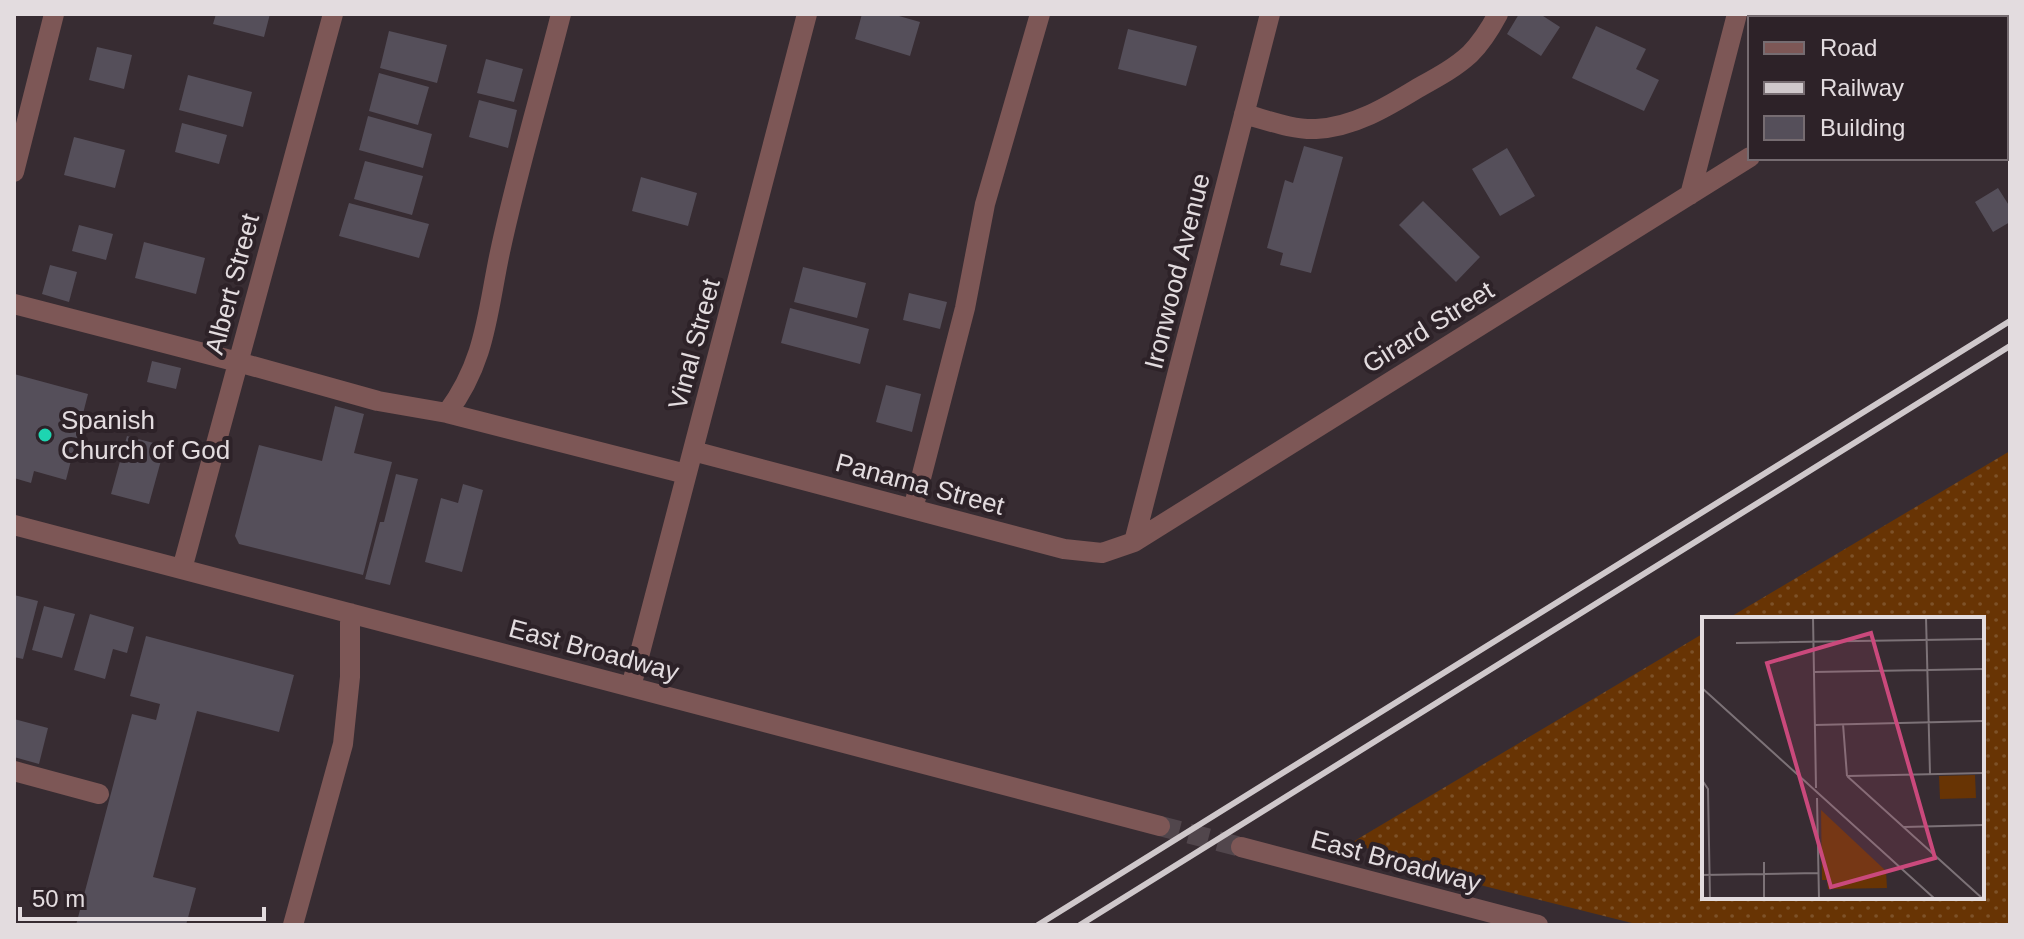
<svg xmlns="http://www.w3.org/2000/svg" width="2024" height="939" font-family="Helvetica,sans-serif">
	<defs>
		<pattern id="grass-dots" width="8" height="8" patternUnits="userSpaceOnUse" patternTransform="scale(2)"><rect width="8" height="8" fill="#683404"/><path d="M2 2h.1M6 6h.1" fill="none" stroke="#7d5128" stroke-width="1.8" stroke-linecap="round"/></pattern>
	</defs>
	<rect width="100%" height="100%" fill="#372c32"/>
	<!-- grass -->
	<path fill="url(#grass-dots)" d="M2010,451V925H1640L1484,886L1351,843L1704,633V897H1982V619H1727Z"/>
	<!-- building -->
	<path fill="#554f5a" d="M216,14H270L264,37L213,24Z
		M862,14H892L920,22L910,56L855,39Z
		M1519,14H1540L1560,27L1541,56L1507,34Z
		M1596,26L1646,49L1636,69L1659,80L1644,111L1572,78Z
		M1128,29L1197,46L1186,86L1118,69Z
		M389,31L447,45L437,83L380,68Z
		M97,47L132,55L124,89L89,80Z
		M486,59L523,69L514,102L477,93Z
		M379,73L429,87L418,125L369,111Z
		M188,75L252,92L243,127L179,110Z
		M479,100L517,110L508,148L469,137Z
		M368,116L432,134L423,168L359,150Z
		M182,123L227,135L219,164L175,152Z
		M74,137L125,150L115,188L64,175Z
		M1304,146L1343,157L1311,273L1280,265L1283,253L1267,248L1285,180L1293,183Z
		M1507,148L1535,196L1500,216L1472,169Z
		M365,161L423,176L412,215L354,199Z
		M641,177L697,193L688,226L632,211Z
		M1998,188L2010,207V222L1993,232L1975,202Z
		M1423,201L1480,257L1456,282L1399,225Z
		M349,203L429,224L419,258L339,236Z
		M79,225L113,234L106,260L72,251Z
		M144,242L205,258L196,294L135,278Z
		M50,265L77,272L69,302L42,294Z
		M803,267L866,283L857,318L794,302Z
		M909,293L947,302L940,329L903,320Z
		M790,308L869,329L860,364L781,343Z
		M152,361L181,368L176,389L147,382Z
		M14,374L88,394L66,480L34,471L31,483L14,478Z
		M886,385L921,394L912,432L876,422Z
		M335,406L364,414L354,453L392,462L363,575L239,544L235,536L259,445L322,461Z
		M127,436L165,446L149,504L111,494Z
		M396,474L418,479L390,585L365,579L380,522H384Z
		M463,484L483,490L462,572L425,562L441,498L458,503Z
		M14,595L38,601L23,659L14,657Z
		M44,606L75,614L62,658L32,650Z
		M90,614L134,627L127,653L113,649L105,679L74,670Z
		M146,636L294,675L279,732L197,711L153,877L196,888L186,925H76L132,714L156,720L160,704L130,696Z
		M14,719L48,728L39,764L14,757Z"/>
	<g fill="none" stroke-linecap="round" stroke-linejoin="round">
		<!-- minor-tunnel -->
		<path stroke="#51464c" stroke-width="20" stroke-dasharray="20 10" stroke-linecap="butt" d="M1160,826L1241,847"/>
		<!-- minor -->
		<path stroke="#7d5756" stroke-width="20" d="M1971,18L1978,14
			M1244,114C1267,120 1292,130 1316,129C1354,127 1387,107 1418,88C1436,78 1455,68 1470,54C1481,43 1490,29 1498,14
			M14,172L54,14
			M1690,195L1737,14
			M14,304L238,362L378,401L447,413L686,474
			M447,413C486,361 487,313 500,252C517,172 541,93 561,14
			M693,451L1064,549L1102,553L1134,542L1750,157
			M913,509L965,308L985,204L1040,14
			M14,525L1160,826
			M1134,542L1270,14
			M182,569L333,14
			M631,687L807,14
			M14,771L99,794
			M1241,847L1538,925
			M293,925L343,744L350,677V613"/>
		<!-- rail -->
		<path stroke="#cfc8cb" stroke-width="6" d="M1038,925L2010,321
			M1080,925L2010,346"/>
	</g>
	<!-- markers -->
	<circle fill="#1dd5b1" stroke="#2d2228" stroke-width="3" cx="45" cy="435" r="8"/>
	<g text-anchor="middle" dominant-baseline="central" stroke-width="8" stroke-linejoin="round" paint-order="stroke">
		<!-- street labels -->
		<g font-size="26" fill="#e3dcdf" stroke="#2d2228">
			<text transform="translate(1177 271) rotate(-76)">Ironwood Avenue</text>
			<text transform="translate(232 284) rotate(-75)">Albert Street</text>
			<text transform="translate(1428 327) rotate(-32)">Girard Street</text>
			<text transform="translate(694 344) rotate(-75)">Vinal Street</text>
			<text transform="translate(920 484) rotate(15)">Panama Street</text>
			<text transform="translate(594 650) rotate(15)">East Broadway</text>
			<text transform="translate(1396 861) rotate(15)">East Broadway</text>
		</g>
		<!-- poi labels -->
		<g font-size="26" fill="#e3dcdf" stroke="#2d2228" text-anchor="start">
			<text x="61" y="420">Spanish<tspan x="61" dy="30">Church of God</tspan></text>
		</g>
	</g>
	<!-- overview -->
	<g transform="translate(1702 617)">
		<rect width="282" height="282" fill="#372c32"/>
		<path d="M273,158L274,181L238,182L237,159ZM119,193L184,254L185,271L126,272L125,263H120Z" fill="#683404"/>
		<path fill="none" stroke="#7c7277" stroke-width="2" d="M111,0L114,171M224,0L228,157M34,26L282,22M112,55L282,52M0,71L233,282M141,107L145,159M113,108L282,104M145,159L281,282M146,159L282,156M0,163L6,172L8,282M115,181L117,282M202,210L282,208M62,245V282M0,258L116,256"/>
		<path fill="#ca497c" fill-opacity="0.15" stroke="#ca497c" stroke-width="4" d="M169,16L233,241L129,270L65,46Z"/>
		<rect width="282" height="282" fill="none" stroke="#e3dcdf" stroke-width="4"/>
	</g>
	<!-- border -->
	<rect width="2024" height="939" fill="none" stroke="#e3dcdf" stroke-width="32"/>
	<!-- legend -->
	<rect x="1748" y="16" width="260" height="144" fill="#2d2228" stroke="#766c71" stroke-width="2"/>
	<rect x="1764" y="42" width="40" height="12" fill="#7d5756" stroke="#766c71" stroke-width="2"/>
	<text x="1820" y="56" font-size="24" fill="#e3dcdf">Road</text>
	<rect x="1764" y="82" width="40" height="12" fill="#cfc8cb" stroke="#766c71" stroke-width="2"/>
	<text x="1820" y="96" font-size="24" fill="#e3dcdf">Railway</text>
	<rect x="1764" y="116" width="40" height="24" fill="#554f5a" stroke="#766c71" stroke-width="2"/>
	<text x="1820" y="136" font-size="24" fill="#e3dcdf">Building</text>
	<!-- scale -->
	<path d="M20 907v12h244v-12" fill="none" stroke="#e3dcdf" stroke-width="4"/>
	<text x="32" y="907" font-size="24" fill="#e3dcdf" stroke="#2d2228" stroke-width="6" paint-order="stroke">50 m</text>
</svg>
